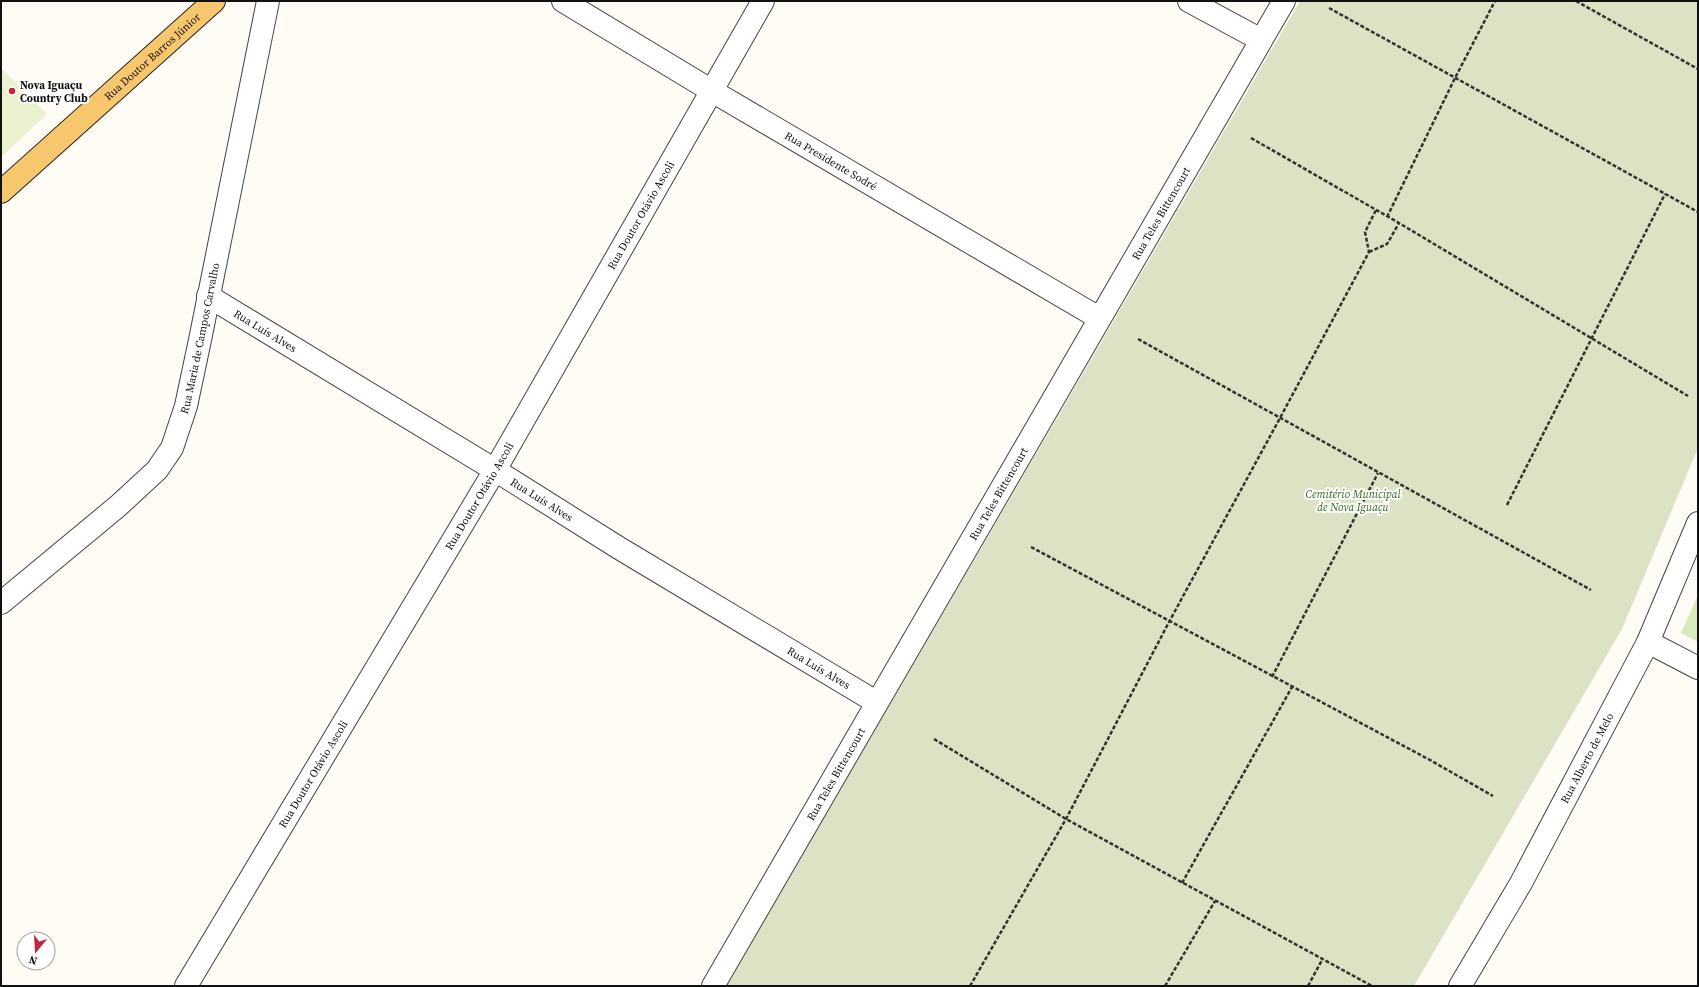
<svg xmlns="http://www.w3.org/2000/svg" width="1699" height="987" font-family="'Source Serif 4',serif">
	<rect width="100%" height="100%" fill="#fffcf5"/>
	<!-- green -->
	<path fill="#d9eabd" d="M1698,595V642L1681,633Z"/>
	<!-- cemetery -->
	<path fill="#dce2c4" d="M1300,1H1698V448L1622,629L1414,986H726Z"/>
	<!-- pitch -->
	<path fill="#e9f1cf" d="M1,68L47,114L1,157Z"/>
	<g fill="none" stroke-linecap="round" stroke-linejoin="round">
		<defs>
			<g id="minor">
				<path id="s1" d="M563,1L712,91L1099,318"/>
				<path d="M1189,1L1261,40"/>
				<path id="s2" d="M208,296L495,470L619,548L876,702"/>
				<path id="s3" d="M1,603L118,506L157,470L172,448L186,406L200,340L268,1"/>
				<path d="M1648,642L1698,668"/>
				<path id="s4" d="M186,986L495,470L763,1"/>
				<path id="s5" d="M713,986L1284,1"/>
				<path id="s6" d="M1460,986L1521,883L1648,642L1698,523"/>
			</g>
			<g id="major">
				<path id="s7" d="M1,192L214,1"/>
			</g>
		</defs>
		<!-- minor casing -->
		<use href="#minor" stroke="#444" stroke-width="24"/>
		<!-- major casing -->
		<use href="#major" stroke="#222" stroke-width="24"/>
		<!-- path -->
		<path stroke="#333" stroke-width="2.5" stroke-dasharray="4 2" stroke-linecap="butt" d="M1576,1L1698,69
			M1329,8L1698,212
			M1251,138L1399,223L1688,396
			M1387,217L1455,78L1495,1
			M1369,252L1387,244L1399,223
			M1138,339L1591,590
			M1507,505L1665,194
			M1031,547L1430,760L1493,796
			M1272,677L1378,473
			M934,739L1066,819L1372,986
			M1182,883L1292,687
			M970,986L1066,819L1169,622L1280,418L1369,252L1365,232L1376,210
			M1165,986L1215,901
			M1308,986L1322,960"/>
		<!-- minor -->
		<use href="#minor" stroke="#fff" stroke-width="22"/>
		<!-- major -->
		<use href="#major" stroke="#f7c76d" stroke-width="22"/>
	</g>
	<!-- markers -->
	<circle fill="#c12840" stroke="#fff" stroke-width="1.5" cx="12" cy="91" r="4"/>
	<g text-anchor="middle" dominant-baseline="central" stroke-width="4" stroke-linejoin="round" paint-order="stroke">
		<!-- street labels -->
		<g font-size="11" fill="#111" stroke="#fff">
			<text stroke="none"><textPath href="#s7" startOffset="203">Rua Doutor Barros Júnior</textPath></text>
			<text stroke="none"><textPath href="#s1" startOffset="312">Rua Presidente Sodré</textPath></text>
			<text stroke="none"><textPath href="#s5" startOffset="893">Rua Teles Bittencourt</textPath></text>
			<text stroke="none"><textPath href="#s4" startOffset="895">Rua Doutor Otávio Ascoli</textPath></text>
			<text stroke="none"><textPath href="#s2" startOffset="67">Rua Luís Alves</textPath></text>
			<text stroke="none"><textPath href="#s3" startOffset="345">Rua Maria de Campos Carvalho</textPath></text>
			<text stroke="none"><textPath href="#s5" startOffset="569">Rua Teles Bittencourt</textPath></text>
			<text stroke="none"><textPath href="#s4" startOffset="571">Rua Doutor Otávio Ascoli</textPath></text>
			<text stroke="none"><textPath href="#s2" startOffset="391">Rua Luís Alves</textPath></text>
			<text stroke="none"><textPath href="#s2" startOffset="715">Rua Luís Alves</textPath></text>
			<text stroke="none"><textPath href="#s6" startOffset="261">Rua Alberto de Melo</textPath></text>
			<text stroke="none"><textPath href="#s5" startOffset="245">Rua Teles Bittencourt</textPath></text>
			<text stroke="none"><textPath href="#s4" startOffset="247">Rua Doutor Otávio Ascoli</textPath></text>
		</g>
		<!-- poi labels -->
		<g font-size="11" font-weight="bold" fill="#111" stroke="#fff" text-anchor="start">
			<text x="20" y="85">Nova Iguaçu<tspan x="20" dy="13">Country Club</tspan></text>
		</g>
		<!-- park labels -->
		<g font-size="11" font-style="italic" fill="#376920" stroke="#fff">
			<text x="1353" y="494">Cemitério Municipal<tspan x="1353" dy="13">de Nova Iguaçu</tspan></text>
		</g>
	</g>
	<!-- border -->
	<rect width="1699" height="987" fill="none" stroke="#111111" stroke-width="4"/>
	<!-- north arrow -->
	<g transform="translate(36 951) rotate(198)"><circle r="19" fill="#ffffff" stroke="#a0a0a0"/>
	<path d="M0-3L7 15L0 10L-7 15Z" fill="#c12840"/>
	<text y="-6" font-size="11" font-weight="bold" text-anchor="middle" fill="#111111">N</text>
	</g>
</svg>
